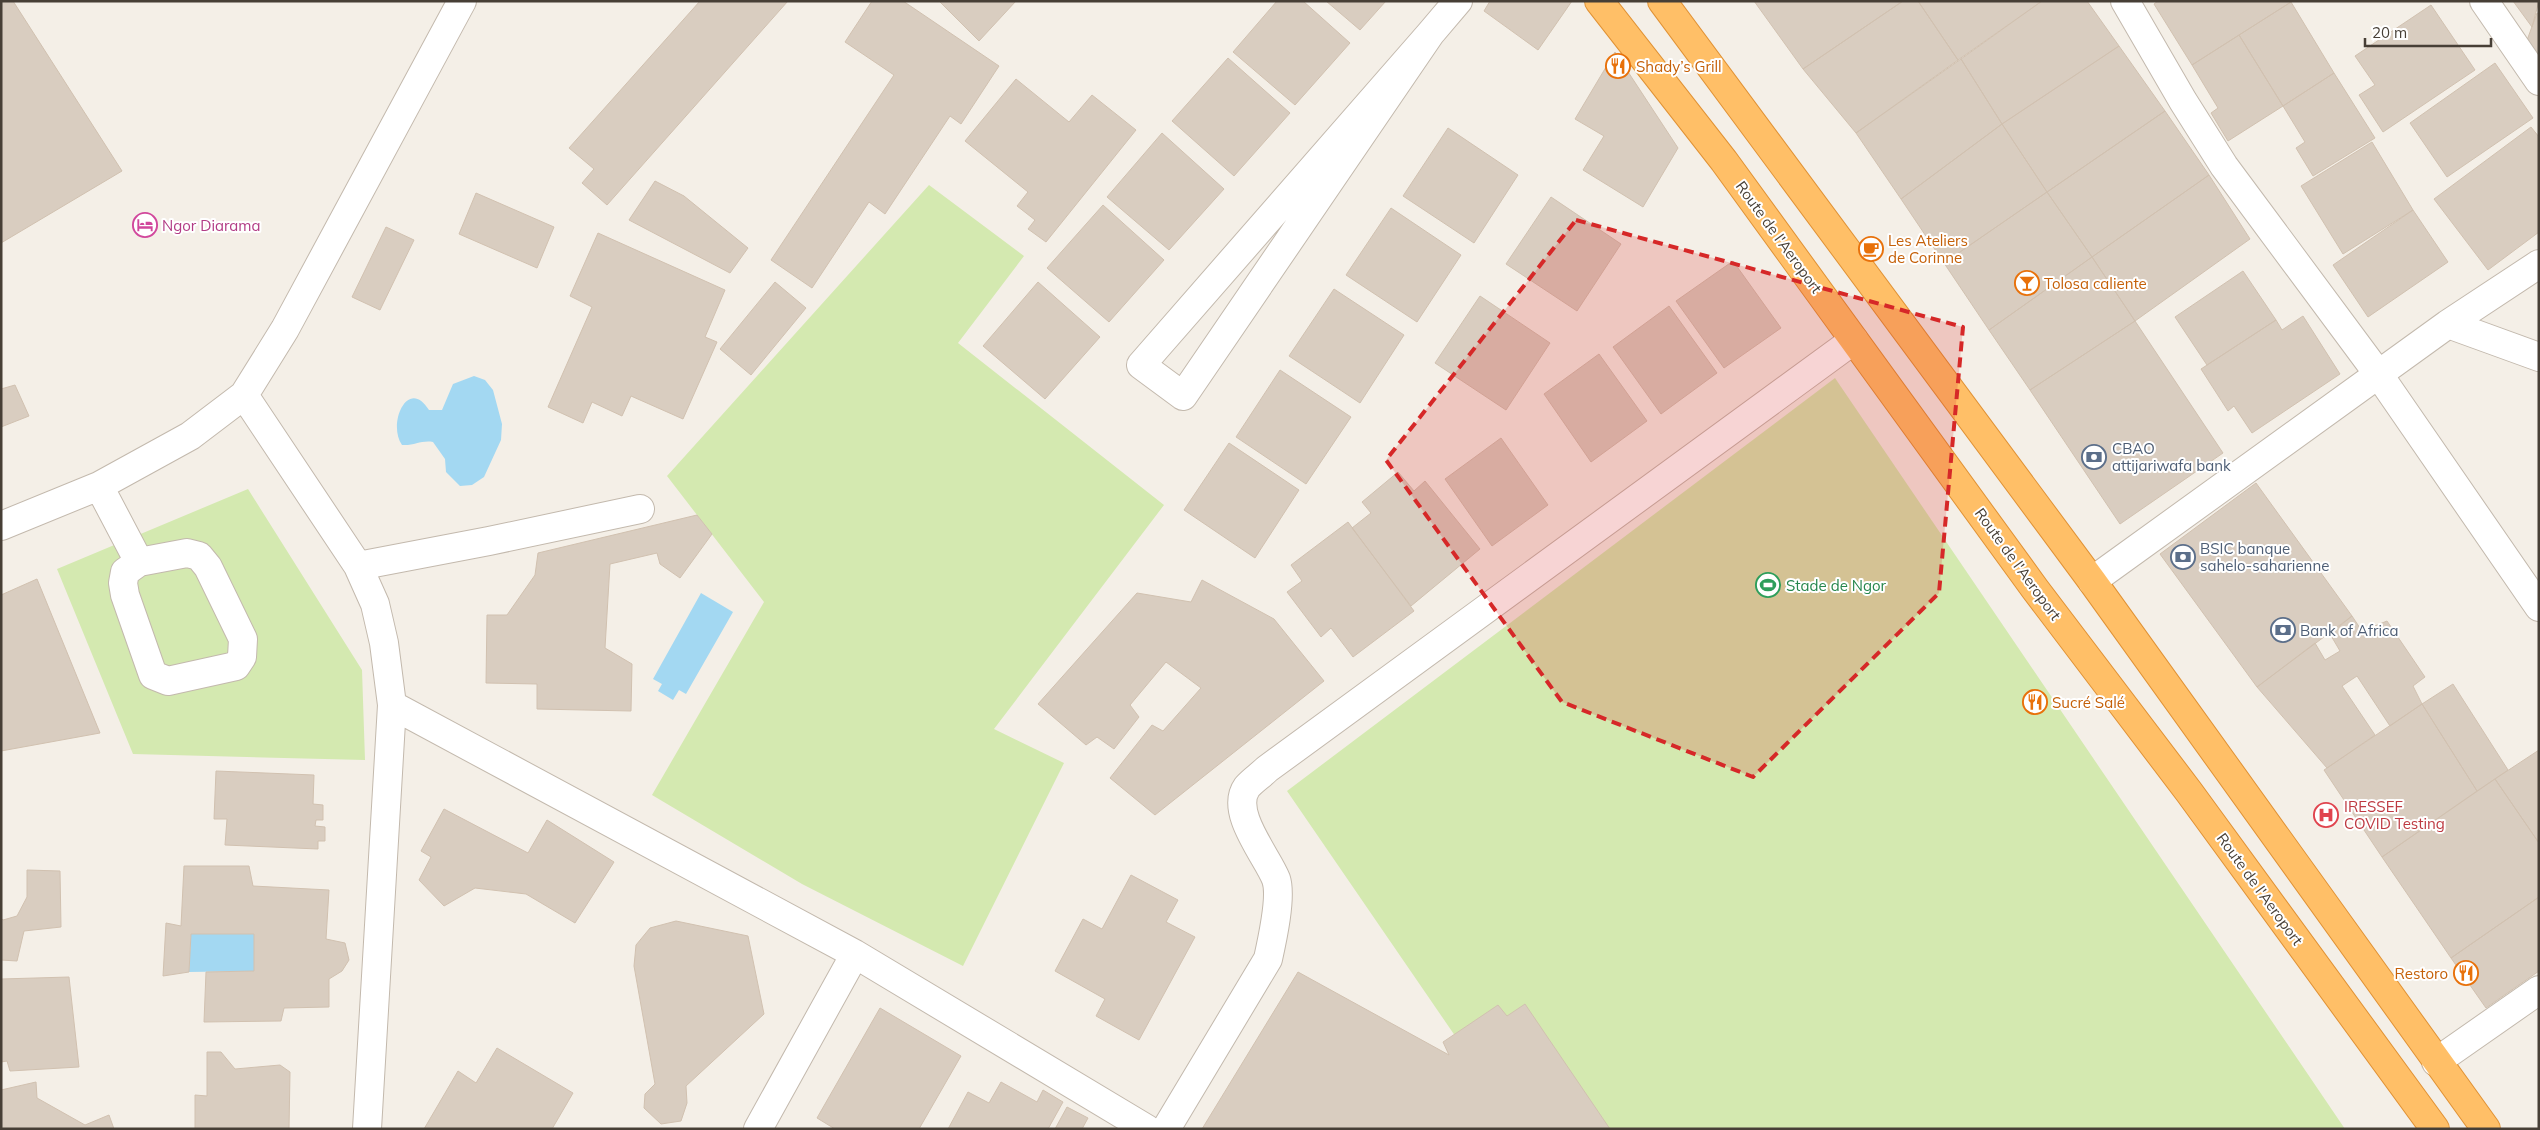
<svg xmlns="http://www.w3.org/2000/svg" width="2540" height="1130" font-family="Mulish,sans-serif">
	<rect width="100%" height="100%" fill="#f4efe7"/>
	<!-- green -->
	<path fill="#d4e9b0" d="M929,185L1024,256L958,343L1164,505L994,729L1064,763L963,966L802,884L652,795L764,602L667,476Z
		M1835,378L2345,1129H1519L1287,791Z
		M248,489L362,670L365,760L133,754L57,569Z"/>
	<!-- water -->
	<path fill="#a3d8f2" d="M474,376L485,380L493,390L502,424L501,440L484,477L472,485L460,486L446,472L445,459L433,442C421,440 414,446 402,445C387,424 408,376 429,410H442L453,384Z
		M701,593L733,612L686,694L679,690L673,700L658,691L662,684L653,679Z
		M191,934H254V971L189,972Z"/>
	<!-- building -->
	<path fill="#d9cdc0" stroke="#d1c1b0" d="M1,1H13L122,171L1,243Z
		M700,1H788L607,205L582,183L594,169L569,148Z
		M872,1H903L999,66L961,124L950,116L885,214L869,202L812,288L771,260L894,75L845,42Z
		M939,1H1016L979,41Z
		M1277,1H1303L1350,43L1295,105L1233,52Z
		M1326,1H1386L1360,30Z
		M1490,1H1572L1538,50L1484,11Z
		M1754,1H1903L1803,69Z
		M1903,1H1918L1958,60L1856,133L1803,69Z
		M1918,1H2042L1958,60Z
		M2042,1H2087L2119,46L2002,124L1961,59Z
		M2158,1H2291V2L2192,65L2154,4Z
		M2513,1H2539L2532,27Z
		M2291,2L2334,73L2283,106L2239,35Z
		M2431,5L2475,70L2383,132L2359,95L2375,85L2355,56Z
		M2537,13L2539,14V66L2526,43Z
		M2239,35L2283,106L2228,141L2211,113L2218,108L2192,65Z
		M2119,46L2165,111L2047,192L2002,124Z
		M1615,52L1678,148L1643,207L1583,170L1604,136L1575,119Z
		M1228,58L1290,113L1234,176L1172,121Z
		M1961,59L2002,124L1901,199L1856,133Z
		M2495,63L2533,118L2447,177L2410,123Z
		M2334,73L2375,138L2313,176L2296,148L2305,142L2283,106Z
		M1016,79L1069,122L1092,95L1136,130L1046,242L1028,229L1035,220L1017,206L1028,192L965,141Z
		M2165,111L2209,175L2092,257L2047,192Z
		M2002,124L2047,192L1944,263L1901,199Z
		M2531,127L2539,137V232L2488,270L2434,199Z
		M1448,128L1518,175L1474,243L1403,196Z
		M1162,133L1224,189L1169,250L1107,197Z
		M2372,142L2413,210L2343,254L2301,186Z
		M2209,175L2250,239L2135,321L2092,257Z
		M655,181L684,196L748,248L730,273L629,220Z
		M2047,192L2092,257L1989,330L1944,263Z
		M476,193L554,227L537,268L459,234Z
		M1551,197L1621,244L1577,311L1506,264Z
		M1103,205L1164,260L1109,322L1047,268Z
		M1391,208L1461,255L1417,322L1346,275Z
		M2413,210L2448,262L2368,317L2333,265Z
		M386,227L414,240L380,310L352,297Z
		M598,233L725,290L705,337L717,342L683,419L631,396L622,416L592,402L583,423L548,407L592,307L570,296Z
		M2092,257L2135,321L2030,390L1989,330Z
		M1733,261L1781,328L1724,368L1676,301Z
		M2243,271L2276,320L2207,365L2175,317Z
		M775,282L806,308L751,375L720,349Z
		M1038,282L1100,337L1045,399L983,346Z
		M1334,289L1404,335L1360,403L1289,356Z
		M1480,296L1550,343L1506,410L1435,363Z
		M1669,306L1717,373L1661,414L1613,347Z
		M2303,316L2340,374L2252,433L2234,406L2228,411L2201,369L2276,320L2282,330Z
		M2135,321L2223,453L2120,524L2030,390Z
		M1599,354L1647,421L1591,462L1544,394Z
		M1280,370L1351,417L1306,484L1236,437Z
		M15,385L29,416L1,427V389Z
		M1501,438L1548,505L1492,546L1445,479Z
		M1229,443L1299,490L1255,558L1184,510Z
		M1398,472L1414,491L1425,481L1480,549L1411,606L1352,528L1371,513L1362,502Z
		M2256,483L2352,616L2257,687L2160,554Z
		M697,515L712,534L680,578L660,564L657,553L610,564L605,648L632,664L631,711L537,709V684L486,683L487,615H507L535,575L538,553Z
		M1348,522L1414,611L1353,657L1331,628L1321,637L1287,592L1302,581L1291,565Z
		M37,579L100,733L1,751V595Z
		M1202,580L1274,619L1324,681L1155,815L1110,778L1152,725L1163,731L1201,688L1166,662L1130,705L1139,717L1114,749L1097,737L1086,745L1038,704L1137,593L1191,602Z
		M2352,616L2362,631L2387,621L2425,677L2413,686L2422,704L2390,726L2357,676L2342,686L2375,735L2327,768L2257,687L2315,643L2325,660L2340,651L2330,634Z
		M2453,684L2508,770L2477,791L2422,704Z
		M2422,704L2477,791L2382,857L2324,770Z
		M2539,750V843L2495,779Z
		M216,771L314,775L313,804L323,805V820H316L315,826L325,827V841H318V849L225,845L227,819H214Z
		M2495,779L2539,843V897L2451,958L2382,857Z
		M444,809L528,853L547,820L614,862L575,923L526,894L475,888L444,906L419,880L431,857L421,851Z
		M184,866H249L253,886L329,890L326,939L345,943L349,960L342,971L329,979V1007L284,1008L281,1021L204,1022L206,972L254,971V934H191L189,972L163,976L166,923L181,926Z
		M27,870L60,871L61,927L24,931L17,961L1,960V918L3,920L17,916L27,897Z
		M1131,875L1178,900L1166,922L1195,937L1139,1040L1096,1016L1105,999L1055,971L1083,919L1102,929Z
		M2539,897V971L2486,1008L2451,958Z
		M676,921L748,936L764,1014L686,1086L687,1103L681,1121L661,1124L644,1108L645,1094L655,1084L634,966L636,945L650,928Z
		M1298,972L1449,1055L1443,1042L1498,1005L1507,1016L1525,1004L1610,1129H1202Z
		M69,977L79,1067L10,1071L7,1061L1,1062V979Z
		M880,1008L961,1056L919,1129H835L817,1118Z
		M497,1048L573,1093L552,1129H424L458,1071L476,1083Z
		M207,1052H221L235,1069L280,1065L290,1072L289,1129H195V1095L207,1096Z
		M36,1082L37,1098L85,1125L109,1115L114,1129H1V1090Z
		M1001,1082L1037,1102L1043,1090L1063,1102L1048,1129H948L968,1092L989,1103Z
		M1067,1107L1088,1118L1082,1129H1055Z"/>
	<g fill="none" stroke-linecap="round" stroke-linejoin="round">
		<defs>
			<path id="minor" d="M2125,1L2183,101L2224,166L2379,375L2539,607
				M2484,1L2539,81
				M1430,34L1183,396L1141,365L1430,34L1458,1
				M2448,324L2539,357
				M244,395L358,566L375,604L384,643L392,705L367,1129
				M99,486L139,562
				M1,526L99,486L190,436L244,395L285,329L462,1
				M187,553L199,556L208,567L243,639L242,657L236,666L168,681L153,675L125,595L123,583L125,572L139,562Z
				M358,566L489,541L640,509
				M2092,581L2448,324L2539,264
				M392,705L855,954L1147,1129
				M2436,1062L2539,990
				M758,1129L855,954
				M1166,1129L1268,959C1272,941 1282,896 1276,879C1267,856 1229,812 1247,787C1252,781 1261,775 1267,769L1854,340"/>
			<path id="highway" d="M1599,1L1724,161L2035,589L2189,792L2435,1129
				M1662,1L2092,581L2486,1129"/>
		</defs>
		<!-- minor casing -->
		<use href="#minor" stroke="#c3b9ad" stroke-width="30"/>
		<!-- highway casing -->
		<use href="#highway" stroke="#e09235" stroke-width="30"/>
		<!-- minor -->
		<use href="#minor" stroke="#fff" stroke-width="28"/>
		<!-- highway -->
		<use href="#highway" stroke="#ffbf67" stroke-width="28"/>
	</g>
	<!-- marked area -->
	<path fill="#d62828" fill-opacity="0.2" stroke="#d62828" stroke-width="4" stroke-dasharray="10 6" stroke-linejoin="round" d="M1576,220L1963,327L1939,593L1753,777L1562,702L1386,460Z"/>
	<!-- icons -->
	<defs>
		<symbol id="restaurant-ring" viewBox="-11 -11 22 22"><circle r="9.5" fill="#fff" stroke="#e8710a" stroke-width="1.5"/><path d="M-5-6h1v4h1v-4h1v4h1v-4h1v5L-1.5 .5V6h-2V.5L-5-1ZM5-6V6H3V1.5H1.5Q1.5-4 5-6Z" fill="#e8710a"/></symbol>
		<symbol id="hotel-ring" viewBox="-11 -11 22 22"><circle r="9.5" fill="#fff" stroke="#d1479c" stroke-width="1.5"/><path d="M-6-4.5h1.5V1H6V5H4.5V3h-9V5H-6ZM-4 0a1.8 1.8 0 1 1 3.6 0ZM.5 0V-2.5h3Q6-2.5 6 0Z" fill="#d1479c"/></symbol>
		<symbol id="cafe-ring" viewBox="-11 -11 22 22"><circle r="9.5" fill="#fff" stroke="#e8710a" stroke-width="1.5"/><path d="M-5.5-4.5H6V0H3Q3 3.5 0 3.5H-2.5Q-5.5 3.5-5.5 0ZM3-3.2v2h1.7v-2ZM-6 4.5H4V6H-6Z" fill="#e8710a"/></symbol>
		<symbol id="bar-ring" viewBox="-11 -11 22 22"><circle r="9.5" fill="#fff" stroke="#e8710a" stroke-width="1.5"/><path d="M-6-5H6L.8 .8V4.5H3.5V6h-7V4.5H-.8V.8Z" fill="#e8710a"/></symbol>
		<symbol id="bank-ring" viewBox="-11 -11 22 22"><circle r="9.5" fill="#fff" stroke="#5c6f8a" stroke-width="1.5"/><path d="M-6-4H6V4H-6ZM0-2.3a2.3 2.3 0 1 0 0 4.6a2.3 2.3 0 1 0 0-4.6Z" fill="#5c6f8a"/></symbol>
		<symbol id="stadium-ring" viewBox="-11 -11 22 22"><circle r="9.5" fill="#fff" stroke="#2e9e5b" stroke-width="1.5"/><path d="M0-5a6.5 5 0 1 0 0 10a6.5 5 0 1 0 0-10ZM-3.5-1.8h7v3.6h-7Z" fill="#2e9e5b"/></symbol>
		<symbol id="hospital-ring" viewBox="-11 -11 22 22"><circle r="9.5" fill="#fff" stroke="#e0444e" stroke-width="1.5"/><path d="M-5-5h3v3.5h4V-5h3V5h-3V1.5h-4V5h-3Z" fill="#e0444e"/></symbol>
	</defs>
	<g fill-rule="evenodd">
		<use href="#restaurant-ring" x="1604" y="52" width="28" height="28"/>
		<use href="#hotel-ring" x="131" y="211" width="28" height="28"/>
		<use href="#cafe-ring" x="1857" y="235" width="28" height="28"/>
		<use href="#bar-ring" x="2013" y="269" width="28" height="28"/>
		<use href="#bank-ring" x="2080" y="443" width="28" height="28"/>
		<use href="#bank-ring" x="2169" y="543" width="28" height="28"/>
		<use href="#stadium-ring" x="1754" y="571" width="28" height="28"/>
		<use href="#bank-ring" x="2269" y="616" width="28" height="28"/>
		<use href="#restaurant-ring" x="2021" y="688" width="28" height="28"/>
		<use href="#hospital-ring" x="2312" y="801" width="28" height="28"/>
		<use href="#restaurant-ring" x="2452" y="959" width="28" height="28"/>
	</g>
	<g text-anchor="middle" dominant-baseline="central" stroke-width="4" stroke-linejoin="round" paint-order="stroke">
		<!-- food labels -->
		<g font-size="15" fill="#c56008" stroke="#fff" text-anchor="start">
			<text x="1636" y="66">Shady’s Grill</text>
			<text x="1888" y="240">Les Ateliers<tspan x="1888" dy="17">de Corinne</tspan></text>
			<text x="2044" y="283">Tolosa caliente</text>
			<text x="2052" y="702">Sucré Salé</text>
			<text x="2448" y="973" text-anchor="end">Restoro</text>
		</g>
		<!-- hotel labels -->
		<g font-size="15" fill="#b23c85" stroke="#fff" text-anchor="start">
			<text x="162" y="225">Ngor Diarama</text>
		</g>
		<!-- street labels -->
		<g font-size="15" fill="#473f36" stroke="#fff">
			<text transform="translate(1779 237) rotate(54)">Route de l'Aeroport</text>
			<text transform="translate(2018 564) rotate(54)">Route de l'Aeroport</text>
			<text transform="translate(2260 889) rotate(54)">Route de l'Aeroport</text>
		</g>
		<!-- service labels -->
		<g font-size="15" fill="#4e5e75" stroke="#fff" text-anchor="start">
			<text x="2112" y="448">CBAO<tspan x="2112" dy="17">attijariwafa bank</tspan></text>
			<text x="2200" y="548">BSIC banque<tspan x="2200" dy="17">sahelo-saharienne</tspan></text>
			<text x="2300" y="630">Bank of Africa</text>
		</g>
		<!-- leisure labels -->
		<g font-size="15" fill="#27864d" stroke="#fff" text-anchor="start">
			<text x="1786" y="585">Stade de Ngor</text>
		</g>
		<!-- health labels -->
		<g font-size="15" fill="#be3a42" stroke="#fff" text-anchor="start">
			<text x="2344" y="806">IRESSEF<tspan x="2344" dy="17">COVID Testing</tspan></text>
		</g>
	</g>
	<!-- border -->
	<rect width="2540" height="1130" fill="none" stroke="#473f36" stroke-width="5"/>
	<!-- scale -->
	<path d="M2365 38v8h126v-8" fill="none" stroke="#473f36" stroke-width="2.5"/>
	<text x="2372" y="38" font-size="15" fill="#473f36" stroke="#ffffff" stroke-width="4" paint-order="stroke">20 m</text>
</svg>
